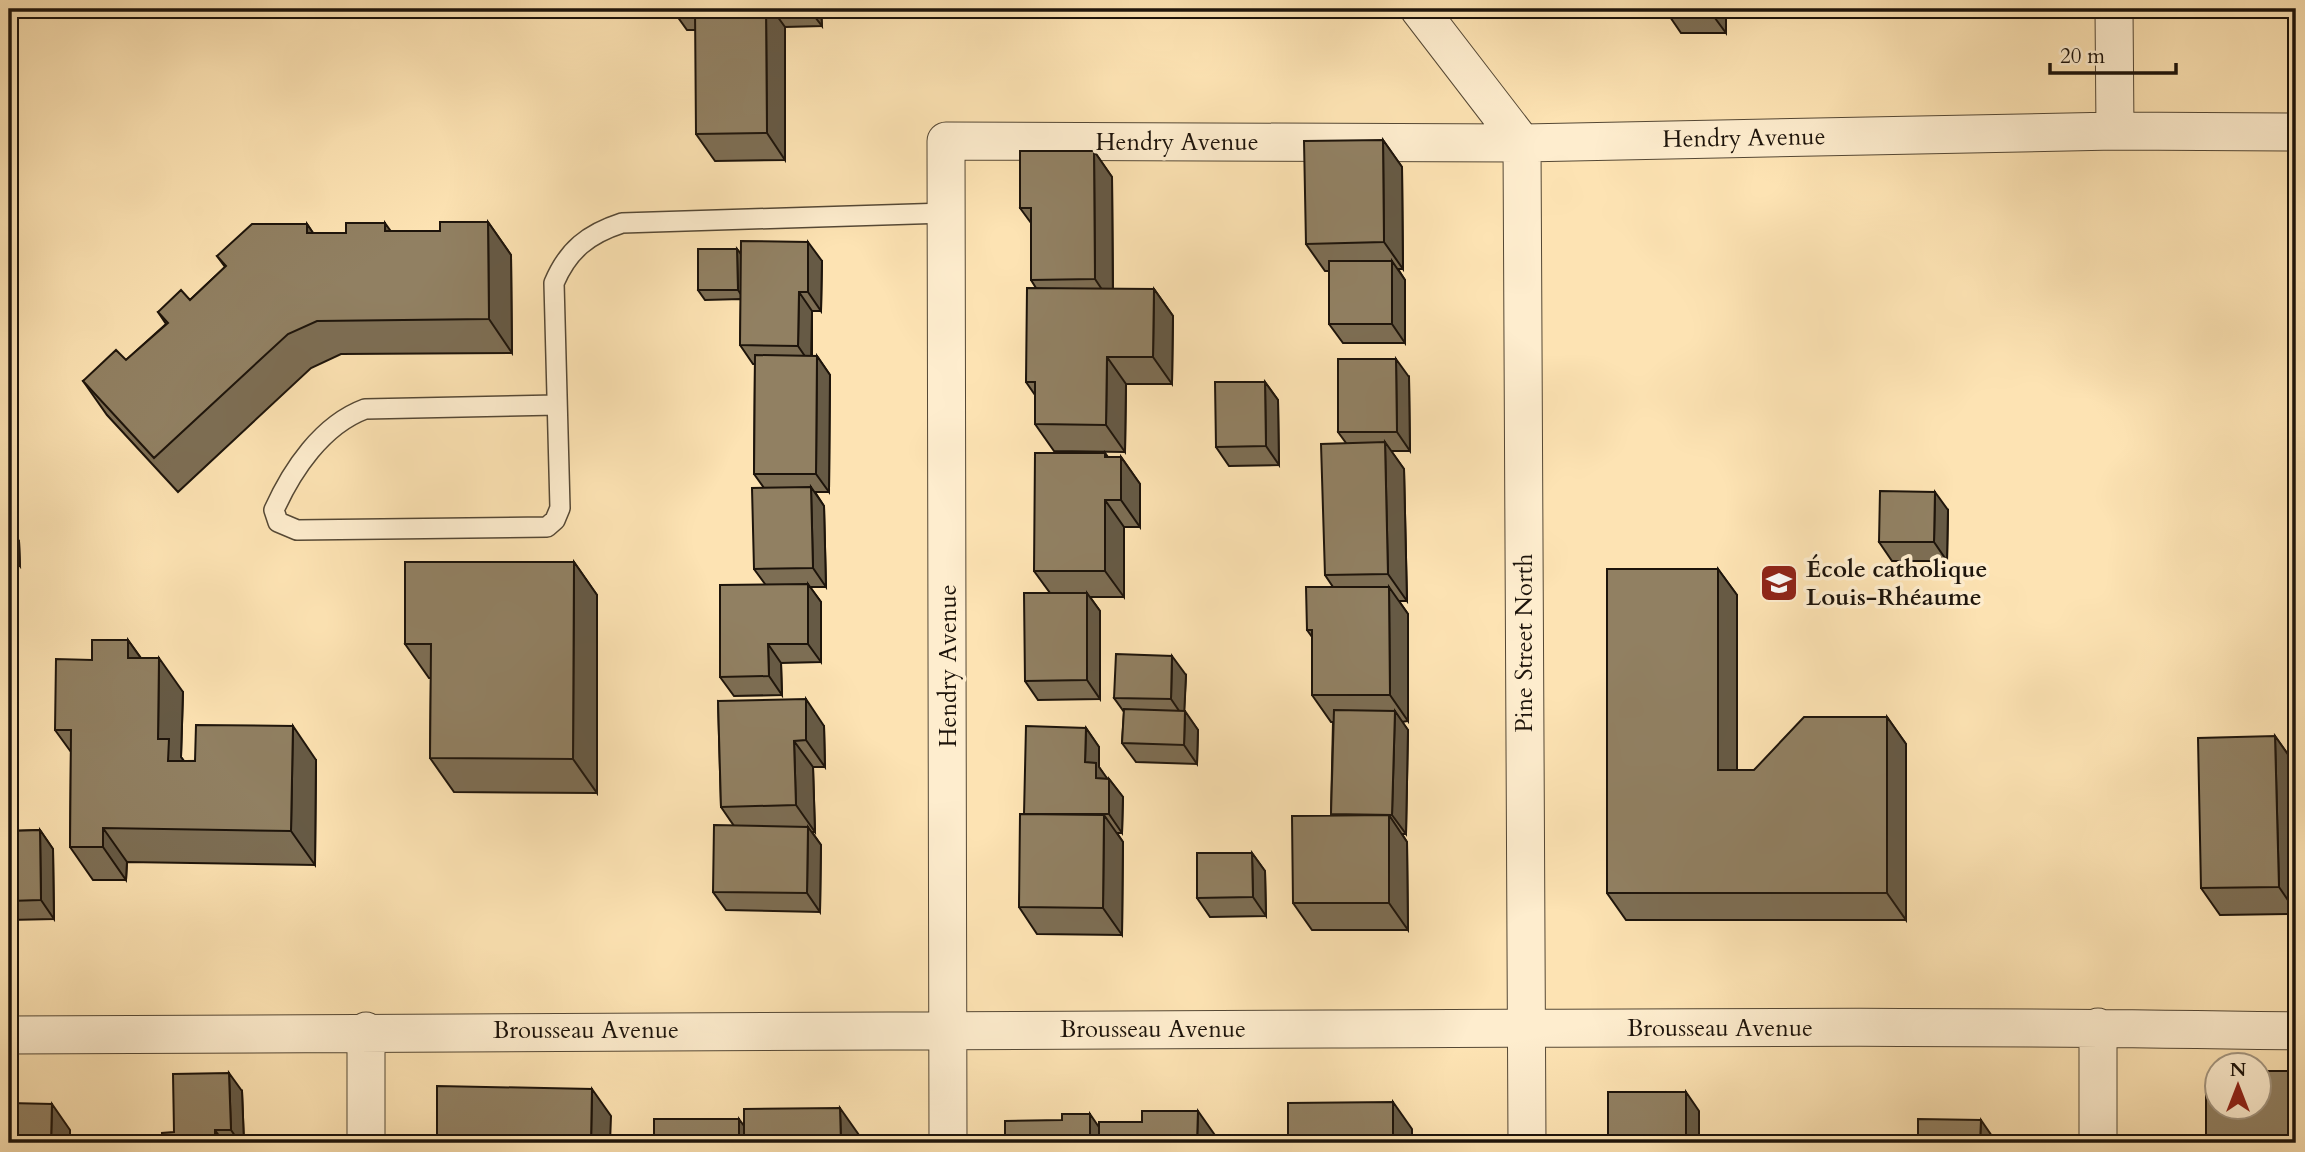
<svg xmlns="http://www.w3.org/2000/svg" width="2305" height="1152" font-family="Cardo,serif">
	<rect width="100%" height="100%" fill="#fde3b3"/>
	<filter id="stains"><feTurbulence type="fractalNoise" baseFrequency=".00286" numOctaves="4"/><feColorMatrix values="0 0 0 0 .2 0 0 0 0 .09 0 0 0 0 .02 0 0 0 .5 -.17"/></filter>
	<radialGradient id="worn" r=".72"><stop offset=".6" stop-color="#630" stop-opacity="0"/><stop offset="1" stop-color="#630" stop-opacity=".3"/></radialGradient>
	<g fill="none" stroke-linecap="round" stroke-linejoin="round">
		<defs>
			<path id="lane" d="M557,405L365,409C322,425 292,470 274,510L278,522L297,530L547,527L555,520L560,508L554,283C568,250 588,234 622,223L946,213"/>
			<path id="street" d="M1419,9L1522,143
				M2114,9L2115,131
				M1522,143L1527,1143
				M2098,1027V1143
				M9,1035C449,1031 890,1030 1331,1029C1653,1028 1974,1025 2296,1031
				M366,1143V1031
				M948,1143L946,141L1522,143L2115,131L2296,132"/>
		</defs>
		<!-- lane casing -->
		<use href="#lane" stroke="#554835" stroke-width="22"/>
		<!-- street casing -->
		<use href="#street" stroke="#554835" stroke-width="39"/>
		<!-- lane -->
		<use href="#lane" stroke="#feedce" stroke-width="19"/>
		<!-- street -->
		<use href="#street" stroke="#feedce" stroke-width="37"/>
	</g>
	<!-- wall -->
	<path fill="#7d6e54" stroke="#1d140b" stroke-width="2" d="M672,9H821L822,26L785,27V160L715,161L696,134V30H687Z
		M1668,9H1726V33H1681L1668,14Z
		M1383,140L1402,167L1403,269H1398L1405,280V343H1343L1329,324V271H1325L1306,244Z
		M1094,151L1112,177L1113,289H1154L1173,316L1172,384H1126L1125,452L1054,451L1035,424V395L1026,382L1036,288L1031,280V223L1020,208Z
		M488,222L511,255L512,353L341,354L311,368L178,492L107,415L83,381L126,360L166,324L158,312L190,300L225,267L217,256L307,224L313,233H346L440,231Z
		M737,249L741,254L822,261L821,311H812V356H817L830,375L829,492H815L824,506L826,587H810L821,602V662L781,663L782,695L734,696L720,677L765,584L754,569L764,488L754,474L755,364H753L740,345L741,299L705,300L698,290Z
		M1409,377L1410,451H1391L1404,469L1407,601H1399L1408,614V721L1402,722L1408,730L1406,834H1402L1407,842L1408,930H1312L1293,903L1333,816L1331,814L1333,722H1331L1312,695V637L1307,630L1333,587L1325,575L1346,443L1338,432Z
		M1265,382L1278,400L1279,465L1229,466L1216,447Z
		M1105,453L1108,457H1121L1140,484V527H1124V597H1090L1100,611V699L1038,700L1025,681L1050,593L1034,571Z
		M1948,510L1947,561H1892L1879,542Z
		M9,526L19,541L20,566H9Z
		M574,562L597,595V793L454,792L430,758L431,678H429L405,644Z
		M1718,569L1737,595V770H1754L1887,717L1906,744V920H1626L1607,893Z
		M128,640L141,658L183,692L181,757L184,761L316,760L315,865L127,862L126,880H93L70,847L71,752L55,730L92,660Z
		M1186,675L1184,711L1198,730L1197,764L1136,762L1122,743L1124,712L1114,698Z
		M9,690L14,699V726H9Z
		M718,701L824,726L825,767H813L815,832H812L821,845L820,912L726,910L713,892L734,826L721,807Z
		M1086,728L1099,747V767L1107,779H1109L1123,797L1122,833H1117L1123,842L1122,935L1037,934L1019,907L1025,814Z
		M2275,736L2294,763L2296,914L2220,915L2201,888Z
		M40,830L53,849L54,919L9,920V831Z
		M1252,853L1265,871L1266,916L1210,917L1197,898Z
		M2296,1071V1143H2206L2217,1107Z
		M242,1091L244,1143H162L174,1132Z"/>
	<!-- shaded-wall -->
	<path fill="#665a45" stroke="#1d140b" stroke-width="2" d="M766,9H772L785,27V160L767,133Z
		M809,9H821L822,26Z
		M1712,9H1726V33L1712,14Z
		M1383,140L1402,167L1403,269L1384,242Z
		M1094,151L1112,177L1113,306L1095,279Z
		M488,222L511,255L512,353L489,319Z
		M385,223L409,257L385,231Z
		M307,224L330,258L307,233Z
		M808,242L822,261L821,311L808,292Z
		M737,249L744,258V299L738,290Z
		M1392,261L1405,280V343L1392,324Z
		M1154,289L1173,316L1172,384L1153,357Z
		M799,292L812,311L811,365L798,346Z
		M817,356L830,375L829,492L816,474Z
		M1107,357L1126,384L1125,452L1106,425Z
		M1396,359L1409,377L1410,451L1397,432Z
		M1265,382L1278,400L1279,465L1266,446Z
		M1385,442L1404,469L1407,601L1388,574Z
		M1105,453L1121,477V457L1140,484V527L1121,500L1105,457Z
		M811,487L824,506L826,587L813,568Z
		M1935,492L1948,510L1947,561L1934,542Z
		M1105,500L1124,527V597L1105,571Z
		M9,526L19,541L20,566L9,551Z
		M574,562L597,595V793L573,759Z
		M1718,569L1737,595V797L1718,770Z
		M808,584L821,602V662L808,644Z
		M1389,587L1408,614V721L1390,695Z
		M1087,593L1100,611V699L1087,680Z
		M128,640L152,674L128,658Z
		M768,644L781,663L782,695L769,676Z
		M1172,656L1186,675L1184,718L1171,699Z
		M159,658L183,692L181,757L192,772L168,761L158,739Z
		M9,690L14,699V726L9,719Z
		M806,699L824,726L825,767L806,740Z
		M1185,711L1198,730L1197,764L1184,745Z
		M1395,711L1408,730L1406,834L1392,815Z
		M1887,717L1906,744V920L1887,893Z
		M293,726L316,760L315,865L291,831Z
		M1086,728L1099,747V767L1109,781V797L1085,762Z
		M2275,736L2294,763L2296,912L2279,887Z
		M794,741L813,767L815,832L796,805Z
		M1109,779L1123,797L1122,833L1109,814Z
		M1104,815L1123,842L1122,935L1103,908Z
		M1389,815L1407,842L1408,930L1389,903Z
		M808,827L821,845L820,912L807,893Z
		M103,828L127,862L126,880L103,847Z
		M40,830L53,849L54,919L41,900Z
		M1252,853L1265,871L1266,916L1253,897Z
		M229,1073L242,1091L244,1143H240L231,1130Z
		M592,1089L611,1116L610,1143H591Z
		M1686,1092L1699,1111V1143H1686Z
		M1393,1102L1412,1129V1143H1393Z
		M52,1104L70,1130V1143H51Z
		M840,1108L859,1135V1143H841Z
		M1198,1111L1217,1138V1143H1197Z
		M1090,1114L1103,1133V1143H1090Z
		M739,1119L752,1137V1143H739Z
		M1981,1120L1994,1139V1143H1980Z
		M215,1130L224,1143H215Z"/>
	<!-- building -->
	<path fill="#918062" stroke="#1d140b" stroke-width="2" d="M695,9H766L767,133L696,134Z
		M1668,9H1712V14H1668Z
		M1383,140L1384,242L1306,244L1304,141Z
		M1020,151H1094L1095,279L1031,280V208H1020Z
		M440,222H488L489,319L317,321L288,334L154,458L83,381L116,350L126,360L168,323L158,312L181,290L190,300L226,266L217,256L252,224H307V233H346V223H385V231H440Z
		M741,241L808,242V292H799L798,346L740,345Z
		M698,249H737L738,290H698Z
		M1329,261H1392V324H1329Z
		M1027,288L1154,289L1153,357H1107L1106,425L1035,424V382H1026Z
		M755,355L817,356L816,474H754Z
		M1338,359H1396L1397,432H1338Z
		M1215,382H1265L1266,446L1216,447Z
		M1385,442L1388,574L1325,575L1321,444Z
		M1035,453H1105V457H1121V500H1105V571H1034Z
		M811,487L813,568L754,569L752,488Z
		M1880,491L1935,492L1934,542H1879Z
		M405,562H574L573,759L430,758L431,644H405Z
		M1607,569H1718V770H1754L1804,717H1887V893H1607Z
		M808,584V644H768L769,676L720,677V585Z
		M1306,587H1389L1390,695H1312V630H1307Z
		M1024,593H1087V680L1025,681Z
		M92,640H128V658H159L158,739H169L168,761H195L196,725L293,726L291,831L103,828V847H70L71,730H55L56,659L92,660Z
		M1116,654L1172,656L1171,699L1114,698Z
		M806,699V740L794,741L796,805L721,807L718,701Z
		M1124,709L1185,711L1184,745L1122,743Z
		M1334,710L1395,711L1392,815L1331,814Z
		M1026,726L1086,728L1085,762L1096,763V778L1109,779V814H1024Z
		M2275,736L2279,887L2201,888L2198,738Z
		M1020,814L1104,815L1103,908L1019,907Z
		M1389,815V903H1293L1292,816Z
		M714,825L808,827L807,893L713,892Z
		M40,830L41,900L9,901V831Z
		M1197,853H1252L1253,897L1197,898Z
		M2259,1071H2296V1140H2250V1143H2206V1079H2217V1107H2259Z
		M229,1073L231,1130H215V1143H162V1133L174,1132L173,1074Z
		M437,1086L592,1089L591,1143H437Z
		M1608,1092H1686V1143H1608Z
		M1393,1102V1143H1288V1103Z
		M9,1103L52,1104L51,1143H9Z
		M840,1108L841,1143H744V1109Z
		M1142,1111H1198L1197,1143H1099V1122H1142Z
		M1062,1114H1090V1143H1005V1121L1062,1120Z
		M654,1119H739V1143H654Z
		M1918,1119L1981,1120L1980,1143H1918Z"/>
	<!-- icons -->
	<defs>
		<symbol id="school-square" viewBox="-11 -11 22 22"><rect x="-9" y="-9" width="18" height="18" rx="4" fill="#8f2418" stroke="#feedce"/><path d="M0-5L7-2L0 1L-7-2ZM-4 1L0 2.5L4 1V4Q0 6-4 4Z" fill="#fff"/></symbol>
	</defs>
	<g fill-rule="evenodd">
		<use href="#school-square" x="1757" y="561" width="44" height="44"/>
	</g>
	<g text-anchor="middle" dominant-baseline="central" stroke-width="7" stroke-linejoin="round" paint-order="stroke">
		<!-- street labels -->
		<g font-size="24" fill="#1d140b" stroke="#feedce">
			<text transform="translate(1744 138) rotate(-1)">Hendry Avenue</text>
			<text x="1177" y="142">Hendry Avenue</text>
			<text transform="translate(1524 643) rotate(-90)">Pine Street North</text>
			<text transform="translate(948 666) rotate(-90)">Hendry Avenue</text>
			<text x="1720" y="1028">Brousseau Avenue</text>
			<text x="1153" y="1029">Brousseau Avenue</text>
			<text x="586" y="1030">Brousseau Avenue</text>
		</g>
		<!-- poi labels -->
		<g font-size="24" font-weight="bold" fill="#1d140b" stroke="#feedce" text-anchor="start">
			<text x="1806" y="569">École catholique<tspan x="1806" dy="28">Louis-Rhéaume</tspan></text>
		</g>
	</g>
	<!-- margin -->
	<rect width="2305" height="1152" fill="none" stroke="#fde3b3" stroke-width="35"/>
	<rect x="10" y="10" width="2284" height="1131" fill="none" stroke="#1d140b" stroke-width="3.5"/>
	<rect x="18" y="18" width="2270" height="1117" fill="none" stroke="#1d140b" stroke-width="2"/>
	<!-- north arrow -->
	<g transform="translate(2238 1086)"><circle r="33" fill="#feedce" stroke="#a49680" stroke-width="2"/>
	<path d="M0-5L12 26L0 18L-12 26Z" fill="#8f2418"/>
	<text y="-10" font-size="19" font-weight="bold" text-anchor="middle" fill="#1d140b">N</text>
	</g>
	<!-- scale -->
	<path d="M2050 63v10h126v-10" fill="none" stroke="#1d140b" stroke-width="3.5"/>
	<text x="2060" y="63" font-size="21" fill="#1d140b" stroke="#feedce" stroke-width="5" paint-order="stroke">20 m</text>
	<rect width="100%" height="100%" filter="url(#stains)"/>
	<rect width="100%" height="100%" fill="url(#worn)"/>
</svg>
